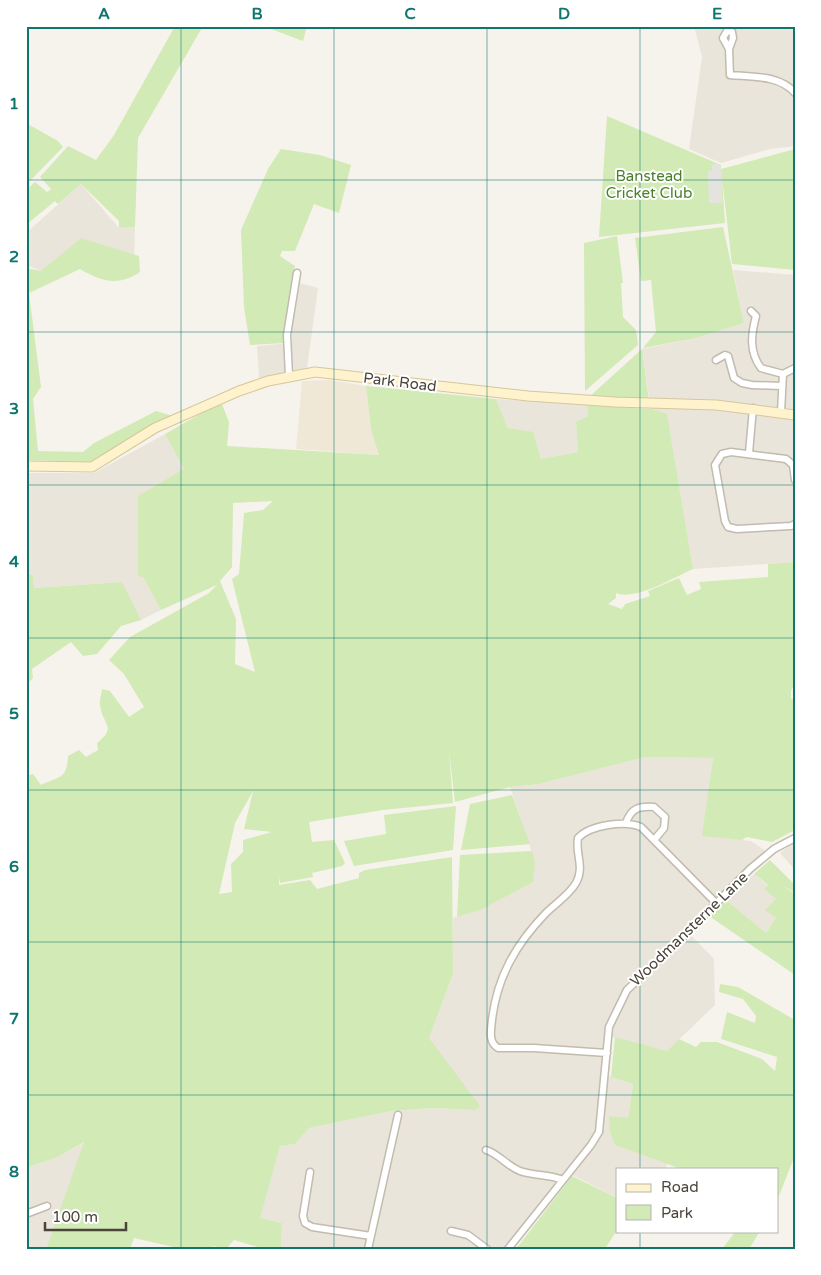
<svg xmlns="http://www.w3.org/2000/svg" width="821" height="1275" font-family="'Varela Round',sans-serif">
	<rect width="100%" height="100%" fill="#f6f3ec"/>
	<!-- residential -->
	<path fill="#eae5da" d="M694,26H795V146L770,149L721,163L689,149L702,57Z
		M81,184L119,228L135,227L134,265L94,247L53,276L26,265V233Z
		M733,270L795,275V562L693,569L667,415L651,411L642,349L696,338L744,323Z
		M300,283L318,288L307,368L259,378L257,346L292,343V327Z
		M496,399L588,405V416L576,422L578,452L541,459L533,433L508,428Z
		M165,434L184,469L143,577L161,610L141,620L125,592L122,582L34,588L33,575H26V473H94Z
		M645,757L713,758L703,835L751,841L766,851L684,928L714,959L715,1005L667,1051L612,1037L609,1076L633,1084L628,1118L615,1145L668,1164L664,1169H617V1198L565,1171L504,1249H281L282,1223L259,1218L280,1146L295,1144L309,1128L391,1111L433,1108L475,1110L429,1038L453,974V918L480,910L535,862L510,787L539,784Z
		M795,842V870L780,853Z
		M754,874L768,886L765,888L776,899V918L766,933L726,900Z
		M85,1142L46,1249H26V1168L58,1157Z"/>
	<!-- education -->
	<path fill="#efe8d6" d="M329,380L366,386L371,429L380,455L296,449L302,381Z"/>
	<!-- green -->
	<path fill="#d2eab5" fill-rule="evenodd" d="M175,26H203L138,138L135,227L119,228V221L81,184L58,204L55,201L26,225V190L35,182L47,192L51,189L40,177L68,146L96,160L114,135Z
		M263,26H307L303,41Z
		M607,116L721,165V169L795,149V270L732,264L722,178L725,223L599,237Z
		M26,123L58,141L63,147L26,185Z
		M281,149L320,155L351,165L339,213L314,204L295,251H282L280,256L295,266L283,333L284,343L250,345L244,307L241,230L268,169Z
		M723,227L744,323L696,338L643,348L656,332L651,280L641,281L635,238Z
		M617,236L623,283H621L623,317L636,330L638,345L585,391L584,243Z
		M81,238L139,256L140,272C118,287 100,281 80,269L29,293L41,387L33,399L38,451L83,452L94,443L156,411L173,416L90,462L26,460V384L29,382L26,375V268L41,271Z
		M642,349L649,401L589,397Z
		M366,386L496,399L508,428L533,432L541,459L578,452L576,422L588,416V405L651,409L667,414L693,569C673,578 635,601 616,593V598L608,604L622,609L625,604L650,596L648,591L679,578L687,595L701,589L699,582L768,577V564L795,562V683L791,691V699H795V830L772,842L747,837L742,840L702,836L713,758L645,757L539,784L510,787L455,802L449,750L453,803L383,810L309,822L312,842L334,840L345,863L342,866L312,873L313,877L280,883L279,877V885L310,880L317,889L359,878V873L365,870L452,857L453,974L429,1038L480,1106L475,1110L433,1108L391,1111L309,1128L295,1144L280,1146L260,1218L282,1223L281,1249H264L234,1240L226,1249L213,1246L212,1249H182L134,1238L130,1249H46L84,1142L58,1157L26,1168V776L33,774L41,785C59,776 67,780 68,756L79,750L86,757L98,750L97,743C118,727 102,724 100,705C99,700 102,694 102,689L110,691L129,717L144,707L124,674L109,660L130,637L209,593L217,585L161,610L143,577L138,576V496L184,469L165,434L221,402L229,422L227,446L379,455L371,429ZM273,501L263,510L244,513L239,574L232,579L255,672L235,664L236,619L220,581L232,567L233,503ZM253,791L244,829L272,832L243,840V852L231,864L232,892L219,894L235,823Z
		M26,575H33L34,588L122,582L141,620L121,626L97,654L83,656L71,642L32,669L33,678L26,685Z
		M512,795L530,844L461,850L470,804Z
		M456,806L453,850L354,866L344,841L386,834L384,815Z
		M532,851L535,862L533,882L480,910L457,917L460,855Z
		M770,860L795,885V893L780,884L795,894V975L709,916L726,900L766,933L776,918L765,910L776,899L764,889L768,885L754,874Z
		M720,984L738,987L795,1020V1155L777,1201V1169H681L615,1145L610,1132L609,1116L628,1118L633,1084L611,1077L615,1037L667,1051L679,1039L696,1047L701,1042H717L762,1059L775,1071L777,1057L721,1039L727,1012L755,1023L756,1016L743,999L719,992Z
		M572,1176L617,1198V1230L605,1249H516Z
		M736,1231H760L749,1249H722Z"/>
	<!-- parking -->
	<path fill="#e5e3e0" d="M717,163L721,167L722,203H709L708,171H712V165Z"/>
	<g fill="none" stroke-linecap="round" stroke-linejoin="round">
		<defs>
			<path id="street" d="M729,49L723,38L727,31L732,32L733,38L729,49L730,75C752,77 780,75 795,93
				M751,311L756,316C751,335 749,352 761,368L783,374L795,368
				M716,360L725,355L728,356L734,378L742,383L752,385L782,386
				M289,376L287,335L297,273
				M781,412L783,374
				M749,453L753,408
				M795,480L793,465L786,459L731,452L722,454L715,465L725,521L728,527L737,529L791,526L795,524
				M626,823C631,808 639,806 654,807L665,817L664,828L655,839
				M607,1053L534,1048H498C488,1042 491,1030 492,1020C497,977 516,944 546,913C556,903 569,895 576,883C585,867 575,854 578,838C590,825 625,820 641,827L716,903
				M486,1150C499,1154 507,1166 520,1171C534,1176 549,1174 563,1180
				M310,1172L303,1216L305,1223L312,1227L371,1236
				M26,1214L47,1206
				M451,1231L468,1235L487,1249
				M368,1249L398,1115
				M508,1249L591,1145L599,1132L609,1027L627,990L677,943L750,869L774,849L795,838"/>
			<path id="secondary" d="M26,466L92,467L155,428L239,391L268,381L315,372L528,396L615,402L716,405L795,415"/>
		</defs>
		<!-- street casing -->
		<use href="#street" stroke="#c2bbae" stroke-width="9"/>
		<!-- secondary casing -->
		<use href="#secondary" stroke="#d6c79b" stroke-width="11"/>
		<!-- street -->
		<use href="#street" stroke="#fff" stroke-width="6"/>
		<!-- secondary -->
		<use href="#secondary" stroke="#fff3cd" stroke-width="9"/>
	</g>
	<!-- grid -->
	<path fill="none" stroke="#0f766e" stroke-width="1" stroke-opacity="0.55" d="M181,26V1249M334,26V1249M487,26V1249M640,26V1169M26,180H795M26,332H795M26,485H795M26,638H795M26,790H795M26,942H795M26,1095H795M640,1231V1249"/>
	<g text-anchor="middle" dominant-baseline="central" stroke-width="4" stroke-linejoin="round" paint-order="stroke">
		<!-- park labels -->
		<g font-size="15" fill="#4a7f2a" stroke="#fff">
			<text x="649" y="176">Banstead<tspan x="649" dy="17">Cricket Club</tspan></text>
		</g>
		<!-- street labels -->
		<g font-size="15" fill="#4b4439" stroke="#fff">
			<text transform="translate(400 382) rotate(7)">Park Road</text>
			<text transform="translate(689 929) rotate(-44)">Woodmansterne Lane</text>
		</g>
	</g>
	<!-- border -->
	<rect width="821" height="1275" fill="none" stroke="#ffffff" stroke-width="55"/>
	<!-- legend -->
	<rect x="616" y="1168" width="162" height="65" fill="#ffffff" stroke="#b7b4b0"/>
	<rect x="626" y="1184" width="25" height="8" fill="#fff3cd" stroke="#b7b4b0"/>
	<text x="661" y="1192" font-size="15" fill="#4b4439">Road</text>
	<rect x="626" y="1205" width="25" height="15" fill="#d2eab5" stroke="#b7b4b0"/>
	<text x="661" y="1218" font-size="15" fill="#4b4439">Park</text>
	<!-- scale -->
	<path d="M45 1222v8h81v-8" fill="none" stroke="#4b4439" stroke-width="2.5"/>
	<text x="52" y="1222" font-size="15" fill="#4b4439" stroke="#ffffff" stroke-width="4" paint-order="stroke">100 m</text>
	<rect x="28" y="28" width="766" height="1220" fill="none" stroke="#0f766e" stroke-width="2"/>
	<g font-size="16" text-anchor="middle" font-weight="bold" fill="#0f766e">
		<text x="104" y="19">A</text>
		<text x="257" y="19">B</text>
		<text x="410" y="19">C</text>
		<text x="564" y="19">D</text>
		<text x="717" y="19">E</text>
		<text x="14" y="109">1</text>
		<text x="14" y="262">2</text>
		<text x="14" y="414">3</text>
		<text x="14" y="567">4</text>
		<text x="14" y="719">5</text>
		<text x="14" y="872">6</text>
		<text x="14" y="1024">7</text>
		<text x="14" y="1177">8</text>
	</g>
</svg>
